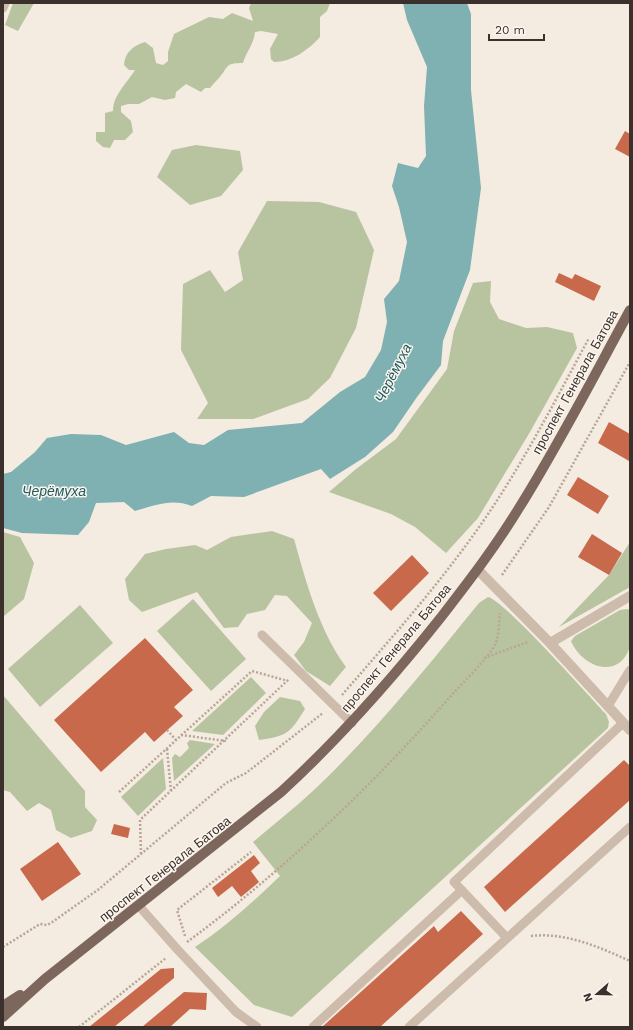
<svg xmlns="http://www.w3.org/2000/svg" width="633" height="1030" font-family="'Work Sans',sans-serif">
	<rect width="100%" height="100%" fill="#f4ebe1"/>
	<!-- green -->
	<path fill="#b8c4a0" d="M13,3H34L18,31L5,25Z
		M251,3H330L327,11L320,17V37C308,50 292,62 274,62L271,59L270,49L278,34L261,31L255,32C254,44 246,52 243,63C225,63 229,66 219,78C216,81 213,84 210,88H205L201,92L186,84L176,92L175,98L165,100L152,97L139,104H128L121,106V112L131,121L133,132L125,140H114L110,148L103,147L96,141V132H105V113L113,111C113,95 127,83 135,70H129L124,65C125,52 133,46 145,42L153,48L156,63L163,65L168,61V52L174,34L209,17L223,19L232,13L253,21L249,8Z
		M196,145L240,151L243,170L221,196L190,205L157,177L172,150Z
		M267,201L319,202L356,212L374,250L356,328L330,378L308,399L253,419H197L208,403L181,350L183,284L210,270L225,292L243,280L238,252Z
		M491,281L490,302L499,319L526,328L547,327L573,333L577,348L530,432L478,518L446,553L415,527L391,514L329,492L356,469L396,439L447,369L454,331L473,283Z
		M272,531L294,539C306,582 319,630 346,667L330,686L306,671L294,655L304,642L312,623L287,596L275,595L265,610L247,614L238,627L224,628L197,592L142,612L129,600L125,579L145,554L166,549L195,545L207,550L231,537Z
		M3,532L20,537L34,563L24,599L3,617Z
		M630,542V587L559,627L609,575Z
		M488,597C504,600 589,696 606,714L609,722L608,728L292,1017L254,1005L195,947C226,927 254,901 280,876L253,842C273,825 295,808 315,789C375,732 427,667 479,603Z
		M193,599L246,659L211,691L157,631Z
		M80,605L113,643L40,707L8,669Z
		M627,609L630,610C630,621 633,637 630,647C618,681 582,667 571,641L575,636L620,610Z
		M251,677L266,693L223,735L192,731Z
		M3,695L85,791V807L97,820L92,831L71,838L56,830L51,810L39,803L27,811L10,792L3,790Z
		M280,697L300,701L305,709C290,733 288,736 259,740L255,726L264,712Z
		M190,740L215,744L174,781L172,758L175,754L180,757L189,748L187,743Z
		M163,758L166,789L138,816L121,797Z"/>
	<!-- water -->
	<path fill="#7fb0b2" d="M403,3H467L471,14V90L481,188L470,270L443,341L441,365L417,397L393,432L365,457L330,479L321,469L244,497L211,496L192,506C172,498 155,505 135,511L124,502L96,503L89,522L78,535L22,533L3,528V474L11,472L35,452L47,438L71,434L101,435L126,445L174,432L189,443L204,445L228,430L302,423L340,392L365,377L381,350L387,322L384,299L399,281L407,242L399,207L392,186L398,163L418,168L426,156L424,106L427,67L407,20Z"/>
	<!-- building -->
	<path fill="#c8694b" d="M625,131L630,134V157L615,149Z
		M559,273L572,279L575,274L601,286L594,301L555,282Z
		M609,422L630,434L629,461L598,443Z
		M578,477L609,496L598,514L567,495Z
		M592,534L622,553L609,575L578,557Z
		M412,555L429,573L391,611L373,593Z
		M145,638L193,690L174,707L183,716L154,742L145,732L101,772L54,720Z
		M624,760L630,766V800L505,912L484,887Z
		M114,824L130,828L128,838L111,834Z
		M58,842L81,874L42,901L20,869Z
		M254,855L260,863L251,871L259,882L241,897L232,886L218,897L212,888Z
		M461,911L483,934L380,1027H322L434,926L438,932Z
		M174,968V978L114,1027H89L161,969Z
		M184,992L207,993L206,1010L190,1009L170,1027H142Z"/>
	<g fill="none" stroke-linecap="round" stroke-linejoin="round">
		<!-- path -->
		<path stroke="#b9a596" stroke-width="2.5" stroke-dasharray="2 2" stroke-linecap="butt" d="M502,575L549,507L630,362
			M484,658L528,642
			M342,695C393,636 445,578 488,514C526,458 557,397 589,338
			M167,730L176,740
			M181,735L226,741
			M167,749L171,791
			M119,792L252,671L288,681
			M141,854L140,820L289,679
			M185,936L177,910L251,852
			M531,936C566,932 599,947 630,961
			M187,942C281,873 372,786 449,698C461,684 488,659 496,643C499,634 499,622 500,613
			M3,947L40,924L47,925L51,923L99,889L226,783L246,773L323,713
			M79,1027L166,958"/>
		<!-- lane -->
		<path stroke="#cdbbac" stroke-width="9" d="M3,8L5,3
			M262,635L352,723
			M608,706L630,670
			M139,906L177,949L236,1012L257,1027
			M507,938L454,882L623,723
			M313,1027L462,890
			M409,1027L630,827"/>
		<!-- street -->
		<path stroke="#cdbbac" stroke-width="10" d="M478,570L550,643L630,730
			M550,643L630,596"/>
		<!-- primary -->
		<path stroke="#7d675c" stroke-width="10" d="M3,1006L20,995
			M3,1017L45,979L281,792C340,738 392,679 442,616C469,581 496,546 519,508C559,444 594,376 630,310"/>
	</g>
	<g text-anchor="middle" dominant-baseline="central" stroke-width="3" stroke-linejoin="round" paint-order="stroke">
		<!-- street labels -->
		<g font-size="13" fill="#3b302b" stroke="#fbf5ee">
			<text transform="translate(575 382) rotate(-61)">проспект Генерала Батова</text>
			<text transform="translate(396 648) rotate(-50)">проспект Генерала Батова</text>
			<text transform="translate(165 869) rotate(-38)">проспект Генерала Батова</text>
		</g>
		<!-- water labels -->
		<g font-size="14" font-style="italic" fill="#1f5a5e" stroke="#fbf5ee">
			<text transform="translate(393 373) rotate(-63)">Черёмуха</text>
			<text x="54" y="491">Черёмуха</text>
		</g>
	</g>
	<!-- border -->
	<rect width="633" height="1030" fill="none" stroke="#3b302b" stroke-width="8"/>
	<!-- north arrow -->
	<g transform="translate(597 994) rotate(250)" stroke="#fbf5ee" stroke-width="3" paint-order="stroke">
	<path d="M0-3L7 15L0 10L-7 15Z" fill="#3b302b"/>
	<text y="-6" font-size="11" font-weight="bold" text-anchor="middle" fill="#3b302b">N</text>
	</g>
	<!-- scale -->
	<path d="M489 34v6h55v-6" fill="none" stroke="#3b302b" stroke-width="2"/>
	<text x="495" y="34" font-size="12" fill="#3b302b" stroke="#fbf5ee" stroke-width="3" paint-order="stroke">20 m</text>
</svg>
